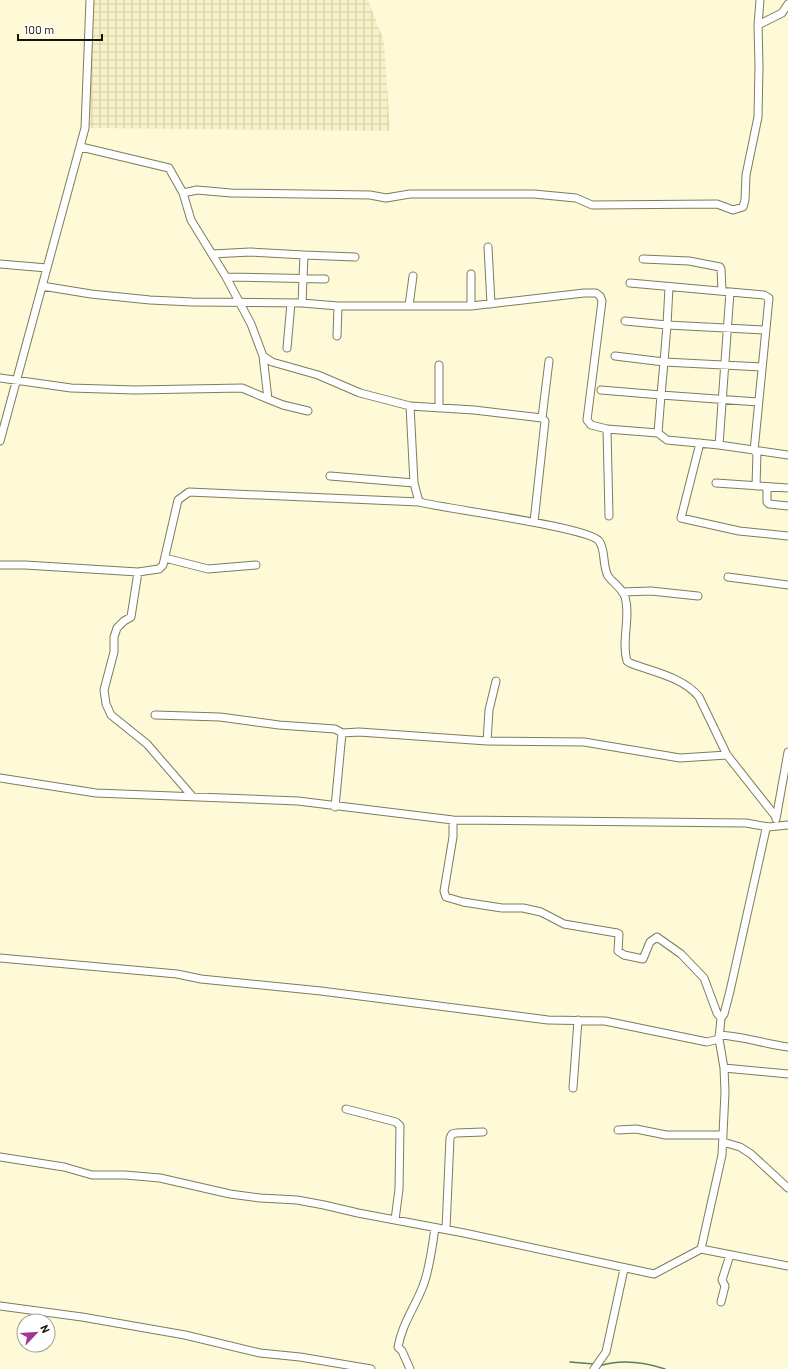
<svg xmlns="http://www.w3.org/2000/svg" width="788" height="1369" font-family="Barlow,sans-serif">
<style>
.industrial{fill:url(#industrial-grid)}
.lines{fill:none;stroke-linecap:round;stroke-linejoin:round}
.stream{stroke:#568061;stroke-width:1.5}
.street-casing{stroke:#7f7b5c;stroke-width:9}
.street{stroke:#fff;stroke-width:7}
</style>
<defs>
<pattern id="industrial-grid" width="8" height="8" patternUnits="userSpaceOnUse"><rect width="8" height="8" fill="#f6f1c6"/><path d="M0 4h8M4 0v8" fill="none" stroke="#d2cea9"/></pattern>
</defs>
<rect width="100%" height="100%" fill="#fefad7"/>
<path class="industrial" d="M90,0H368L384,41L390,131L85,128Z"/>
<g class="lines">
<path class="stream" d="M570,1362L594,1364
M599,1366C621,1359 644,1362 665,1369"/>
<g class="street-casing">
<path id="street" d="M758,25L760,0
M81,147L169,168L183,193L191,220L226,277L251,324L263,356L272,362L318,375L360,393L410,406L414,483L419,502C446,509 588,527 599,541C606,550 602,565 608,576C613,583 623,589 625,597C631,617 621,641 627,661L630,663C653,672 683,677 699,697L727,755L776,817
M183,193L197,190L231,193L370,195L386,198L410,194H534L576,198L592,205L717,204L733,210L743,207L745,200L746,175L758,117L759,66L758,25L782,13L788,4
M488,247L491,304
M212,254L250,252L304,255L302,303
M304,255L355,257
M643,259L689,261L720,267L721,269L722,291
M0,264L47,268
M471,274V306
M226,277L325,279
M630,283L764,295L769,298L754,451
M42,286L91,294L150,300L192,302L302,303L338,306H471L584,293H596L600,296L602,301L587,420L591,425L607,429L658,433
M669,287L667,325L765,330
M409,306L413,276
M625,321L667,325L664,362L762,367
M337,336L338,306
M287,348L291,303
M615,356L664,362L661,395L758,402
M0,378L71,388L135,390L242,388L268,399L263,356
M601,390L661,395L658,433L667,440L719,445L788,455
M268,399L283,405L308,411
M410,406L474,410L542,418
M439,408V365
M607,429L609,516
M0,441L85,128L90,0
M700,443L681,518L739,531L788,536
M719,445L730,292
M330,476L414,483
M716,483L788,488
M756,486L757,452
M767,488V502L769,504L788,506
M534,522L545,421L542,418L549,361
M165,558L208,569L256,565
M0,565H25L138,572L159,569L163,565L178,500L189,492L419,502
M138,572L131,617L124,621L117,628L114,637V652L104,690L106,704L111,715L147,744L192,796
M728,577L788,585
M622,592L651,591L698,596
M155,715L220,717L279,725L335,729L342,733L335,807
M342,733L359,732L487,741L584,742L680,758L727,755
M487,741L489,710L496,681
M0,778L96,793L298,801L453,820L746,823L768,827L788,825
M776,819L788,752
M453,820V837L444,891L446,897L463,902L502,908H523L541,912L564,924L617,933L619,934L618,951L624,955L643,959L650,942L657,937L681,954L704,978L717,1013L721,1018
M0,958L177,974L201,979L321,991L548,1020L605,1021L707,1042L719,1039
M719,1035C742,1036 765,1044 788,1047
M724,1068L788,1074
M573,1088L578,1020
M346,1109L396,1122L400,1126L399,1189L395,1220
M618,1130L636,1129L666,1135H722
M723,1142L740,1147L751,1154L788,1188
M0,1157L64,1167L92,1175H125L160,1178L230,1194L260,1198L297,1200L324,1205L358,1213L464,1233L654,1274L701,1249L788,1266
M446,1229L450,1138L452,1134L456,1133L483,1132
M701,1249L722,1155L725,1092L724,1068L719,1039L721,1018L724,1014L730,991L766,829L768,827
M721,1302L725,1286L722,1280L730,1255
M0,1306L82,1317L185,1335L260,1353L300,1357L371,1369
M410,1369L402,1351L398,1347C402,1324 415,1307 423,1286C430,1268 432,1247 435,1228
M594,1369L606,1352L624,1269"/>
</g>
<use href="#street" class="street"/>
</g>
<g transform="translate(36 1333) rotate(65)"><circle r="19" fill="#ffffff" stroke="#a1a19c"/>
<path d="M0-3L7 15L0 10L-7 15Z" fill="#9f3698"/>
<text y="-6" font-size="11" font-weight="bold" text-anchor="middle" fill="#151407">N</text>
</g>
<path d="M18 34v6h84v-6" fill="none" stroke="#151407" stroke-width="2"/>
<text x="24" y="34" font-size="12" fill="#151407" stroke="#ffffff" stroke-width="3" paint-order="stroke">100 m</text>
</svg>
